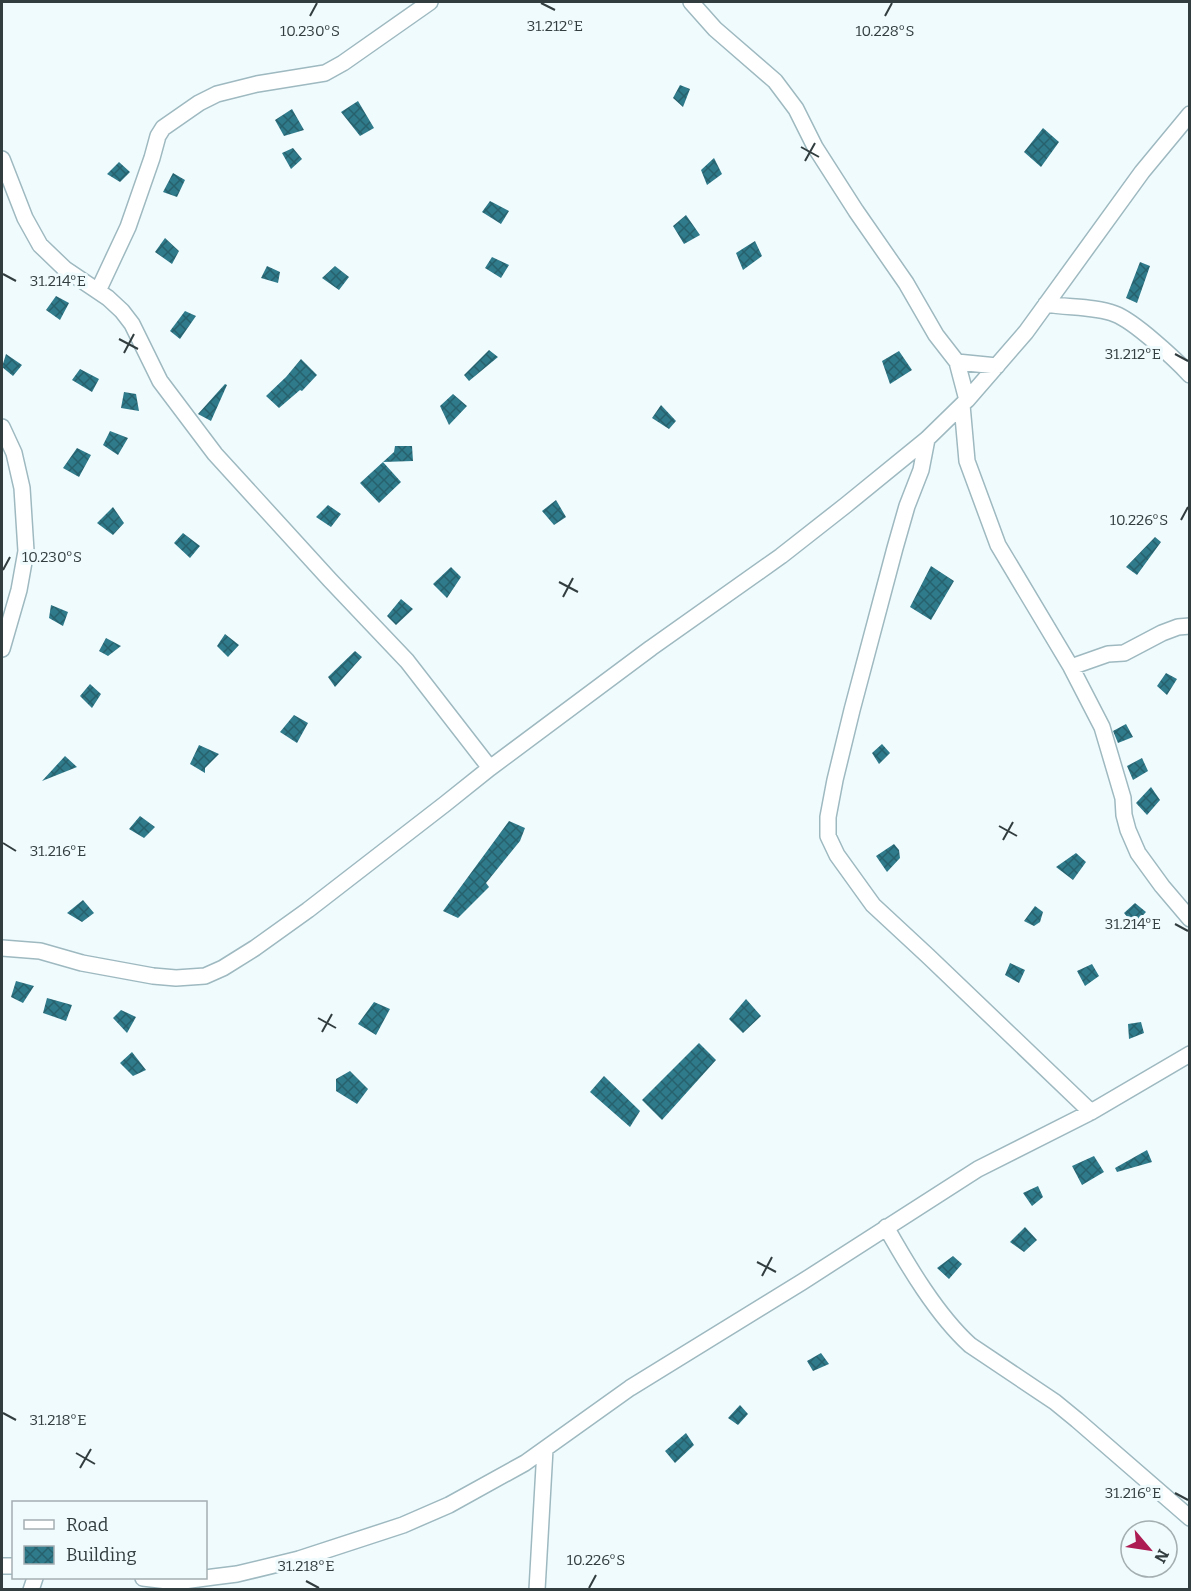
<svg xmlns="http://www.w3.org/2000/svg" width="1191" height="1591" font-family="Bitter,serif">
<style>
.building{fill:url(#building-cross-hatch)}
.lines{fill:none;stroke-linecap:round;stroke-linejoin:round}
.street-casing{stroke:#9eb9c0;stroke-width:18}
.street{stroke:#fff;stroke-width:15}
.ticks{fill:none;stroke:#313d3f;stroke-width:2}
.ticks-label{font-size:15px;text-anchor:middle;fill:#313d3f;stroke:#f0fbfe;stroke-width:6;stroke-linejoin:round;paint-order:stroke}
</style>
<defs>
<pattern id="building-cross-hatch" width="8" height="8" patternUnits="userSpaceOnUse" patternTransform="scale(1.5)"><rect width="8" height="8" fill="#2f7b8b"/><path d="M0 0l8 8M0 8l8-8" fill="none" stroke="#27616d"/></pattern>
</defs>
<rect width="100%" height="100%" fill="#f0fbfe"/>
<path class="building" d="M680,85L690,89L683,107L673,98Z
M358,101L374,128L360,136L341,112Z
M292,109L304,130L284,136L275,120Z
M1043,128L1059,142L1041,167L1024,152Z
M293,148L302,159L291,169L282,153Z
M714,158L722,174L707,185L701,170Z
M119,162L130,172L120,182L107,174Z
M173,173L185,180L177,197L163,192Z
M490,201L509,211L501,224L482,212Z
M686,215L700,235L684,244L673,226Z
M165,238L179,251L172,264L155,252Z
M755,241L762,256L743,270L736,253Z
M492,257L509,265L501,278L485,268Z
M1140,262L1150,266L1137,303L1126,298Z
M267,266L280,272L278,283L261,278Z
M335,266L349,277L339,290L322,278Z
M56,296L69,303L60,320L46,310Z
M185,311L196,316L180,339L170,331Z
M489,350L498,357L469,381L464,375Z
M899,351L912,370L890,384L882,361Z
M6,354L22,365L13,376L2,367Z
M301,359L317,375L302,391L300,390L279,408L266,396L286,377Z
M80,369L99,379L92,392L72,380Z
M225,384L227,385L211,421L198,414Z
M124,392L136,394L139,411L121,408Z
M453,394L467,406L449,425L440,406Z
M661,405L676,421L669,429L652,418Z
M110,431L128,438L118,455L103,445Z
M395,446H412L413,461L383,462L394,452Z
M77,448L91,455L79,477L63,468Z
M383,462L401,482L379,503L360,483Z
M556,500L566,517L554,525L542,511Z
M328,505L341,514L331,527L316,517Z
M113,507L124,523L113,535L97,523Z
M183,533L200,546L190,558L174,543Z
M1155,537L1161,542L1137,575L1126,567Z
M931,566L954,581L931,620L910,607Z
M451,567L461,577L447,598L433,584Z
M401,599L413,609L396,625L387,616Z
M51,605L68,612L63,626L49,618Z
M225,634L239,645L228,657L217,646Z
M106,638L121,646L108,656L99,651Z
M355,651L362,657L335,687L328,677Z
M1166,673L1177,679L1167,695L1157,686Z
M90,684L101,694L92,708L80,696Z
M294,715L308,723L297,743L280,732Z
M1126,724L1133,737L1118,743L1113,731Z
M882,744L890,753L879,764L872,753Z
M199,745L219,754L205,768V773L190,764Z
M65,756L77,767L42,781Z
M1142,758L1148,771L1133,780L1127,766Z
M1151,787L1160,800L1147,815L1136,803Z
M140,816L155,827L144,838L129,829Z
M509,821L525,828L520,841L486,883L489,887L458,918L443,911Z
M894,844L899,850L900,858L887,872L876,856Z
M1076,853L1086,862L1073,880L1056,867Z
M83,900L94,913L82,922L67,913Z
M1135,903L1146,912L1134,925L1124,913Z
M1035,906L1043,912L1040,922L1034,926L1024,921Z
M1010,963L1025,970L1019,983L1005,975Z
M1092,964L1099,976L1085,986L1077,971Z
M16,981L34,986L23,1003L11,997Z
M47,998L72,1005L66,1021L43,1013Z
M746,999L761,1016L743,1033L729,1019Z
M374,1002L390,1009L376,1035L358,1024Z
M121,1010L136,1017L127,1033L113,1018Z
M1141,1022L1144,1033L1129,1039L1128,1024Z
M699,1043L716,1060L662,1120L642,1100Z
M132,1052L146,1070L133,1076L120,1063Z
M350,1071L368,1089L357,1104L336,1091V1079Z
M604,1076L640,1111L630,1127L590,1092Z
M1147,1150L1152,1162L1117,1172L1115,1168Z
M1094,1156L1104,1172L1082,1185L1072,1166Z
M1038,1186L1043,1197L1032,1206L1023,1193Z
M1025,1227L1037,1240L1024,1252L1010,1242Z
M953,1256L962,1264L949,1279L937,1268Z
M821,1353L829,1364L813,1371L807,1361Z
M740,1405L748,1414L738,1425L728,1418Z
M686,1433L694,1445L675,1463L665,1451Z"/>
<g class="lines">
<g class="street-casing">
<path id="street" d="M691,2L715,29L775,81L796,109L815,147L856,211L906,283L936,335L957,362L967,400
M2,159L25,218L40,245L65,269L108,298L122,311L132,324L160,381L215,454L330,580L407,661L490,768
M98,291L128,227L152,158L158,136L163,128L199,103L217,94L257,84L325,73L343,63L430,2
M1046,304C1068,308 1094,306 1115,314C1134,321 1175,359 1190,375
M957,362L997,366
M962,405L967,461L998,545L1071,667L1102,727L1123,798L1124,815L1128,830L1138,853L1162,886L1190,919
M2,427L14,453L22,488L26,551L19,590L2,649
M927,439L921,470L907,506L895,548L852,710L835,780L828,817V836L837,855L873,905L928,956L1091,1112
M1071,667L1108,654L1124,653L1162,633L1178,627L1190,626
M2,948L40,951L82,963L153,976L176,978L205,976L223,968L255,948L308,910L445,804L490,768L651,648L781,556L846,505L927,439L967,400L1026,332L1142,172L1190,114
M886,1227C908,1266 937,1315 970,1345L1055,1402L1077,1420L1190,1518
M2,1566H14
M143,1578L176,1582L213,1577L237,1574L299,1559L403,1525L449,1505L525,1463L630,1388L802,1282L978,1169L1091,1112L1190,1054
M31,1590L35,1578
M537,1590L545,1449"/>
</g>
<use href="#street" class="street"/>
</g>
<path class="ticks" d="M541,3L555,10M310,16L317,3M885,16L892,3M801,147L819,157M805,161L815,143M3,274L16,281M119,339L138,349M124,353L134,334M1175,354L1188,361M1181,520L1188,507M3,570L10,557M559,582L578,592M563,597L573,578M999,826L1017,836M1003,840L1013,822M3,843L16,851M1175,924L1188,931M318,1018L336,1028M322,1032L332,1014M757,1262L776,1272M762,1276L772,1257M3,1413L16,1420M76,1453L95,1464M80,1468L91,1449M1175,1493L1188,1500M306,1581L319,1588M589,1588L596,1575"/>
<g class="ticks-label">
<text x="555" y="31">31.212°E</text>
<text x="310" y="36">10.230°S</text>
<text x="885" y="36">10.228°S</text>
<text x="58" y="286">31.214°E</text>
<text x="1133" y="359">31.212°E</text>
<text x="1139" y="525">10.226°S</text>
<text x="52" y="562">10.230°S</text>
<text x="58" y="856">31.216°E</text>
<text x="1133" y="929">31.214°E</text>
<text x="58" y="1425">31.218°E</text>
<text x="1133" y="1498">31.216°E</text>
<text x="596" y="1565">10.226°S</text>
<text x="306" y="1571">31.218°E</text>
</g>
<rect width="1191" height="1591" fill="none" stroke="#313d3f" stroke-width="6"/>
<rect x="12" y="1501" width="195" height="78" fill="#f0fbfe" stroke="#a4afb2" stroke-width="1.5"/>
<rect x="24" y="1520" width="30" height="9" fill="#ffffff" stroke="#a4afb2" stroke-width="1.5"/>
<text x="66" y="1531" font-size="18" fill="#313d3f">Road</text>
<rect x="24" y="1546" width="30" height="18" fill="url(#building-cross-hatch)" stroke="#a4afb2" stroke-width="1.5"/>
<text x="66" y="1561" font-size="18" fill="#313d3f">Building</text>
<g transform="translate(1149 1549) rotate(119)"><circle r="28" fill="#f0fbfe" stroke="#a4afb2" stroke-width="1.5"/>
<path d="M0-4.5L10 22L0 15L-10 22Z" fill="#ad1c52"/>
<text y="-9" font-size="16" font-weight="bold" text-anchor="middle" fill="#313d3f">N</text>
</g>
</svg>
